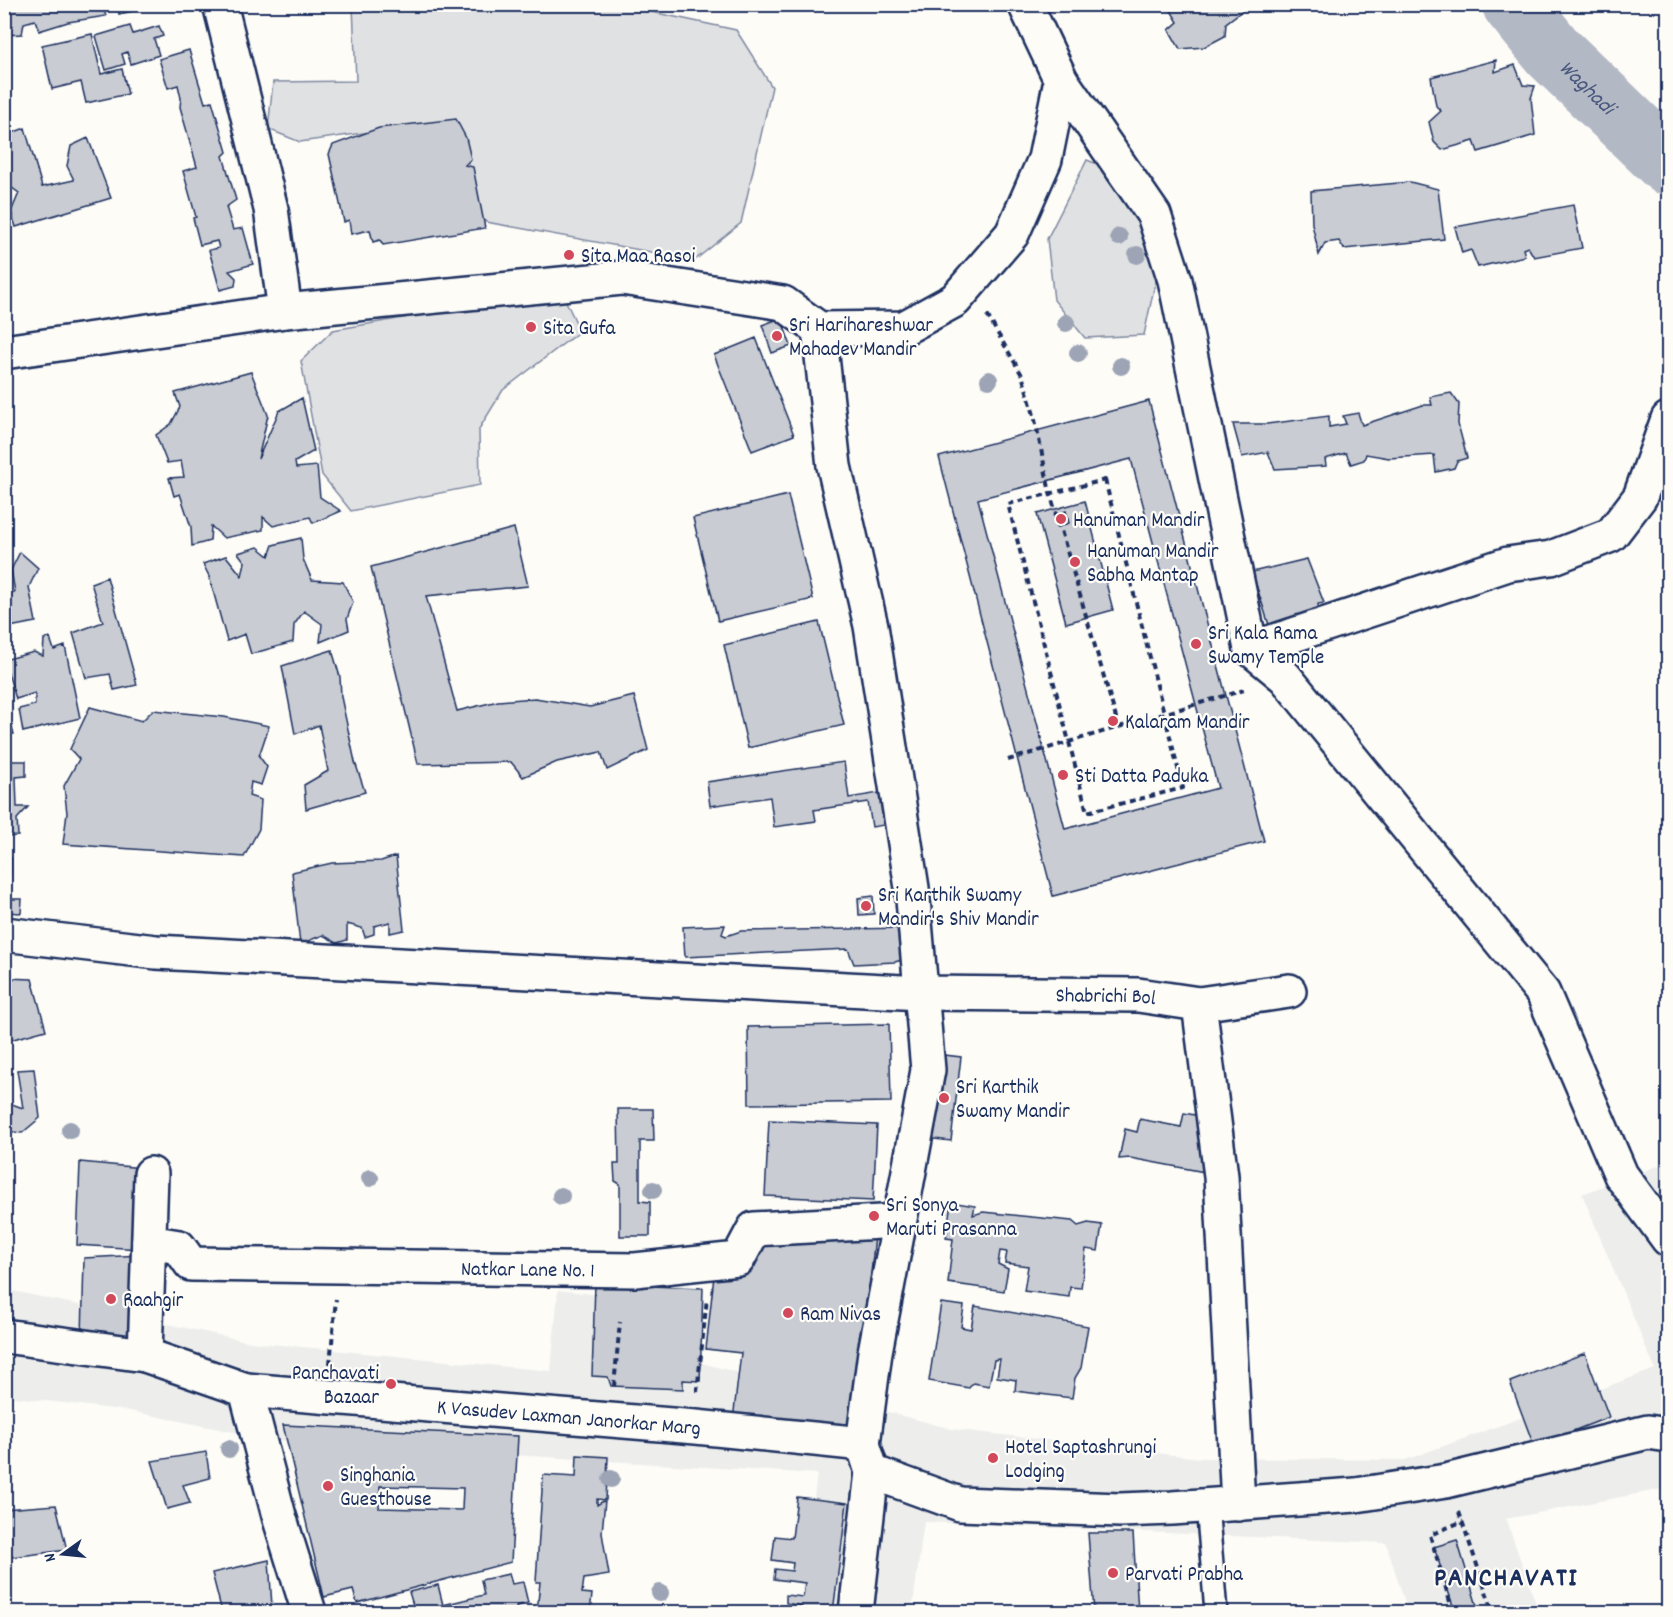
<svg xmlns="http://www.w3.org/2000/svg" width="1673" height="1617" font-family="Dekko,sans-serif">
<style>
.built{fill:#edeeec}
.green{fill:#e0e1e3;stroke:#7e88a0;stroke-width:1.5}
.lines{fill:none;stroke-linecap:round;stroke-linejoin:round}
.river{stroke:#b3b8c5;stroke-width:64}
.building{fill:#c9ccd3;stroke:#1b2f5e;stroke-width:1.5;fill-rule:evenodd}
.service-casing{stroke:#1b2f5e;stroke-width:26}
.minor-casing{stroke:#1b2f5e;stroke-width:38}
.tertiary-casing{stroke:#1b2f5e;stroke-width:38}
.path{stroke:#1b2f5e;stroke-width:4;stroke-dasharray:6 4.5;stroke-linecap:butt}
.service{stroke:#fdfcf7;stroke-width:21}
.minor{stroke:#fdfcf7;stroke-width:33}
.tertiary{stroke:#fdfcf7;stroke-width:33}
.tree{fill:#9ca4b5}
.poi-dot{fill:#d1495b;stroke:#fdfcf7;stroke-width:2}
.labels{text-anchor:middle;stroke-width:4.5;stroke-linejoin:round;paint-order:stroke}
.poi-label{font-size:21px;fill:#1b2f5e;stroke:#fdfcf7;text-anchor:start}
.street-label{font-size:21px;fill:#1b2f5e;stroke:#fdfcf7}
.water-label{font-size:22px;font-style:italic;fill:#49587d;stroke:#fdfcf7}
.district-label{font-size:27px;font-weight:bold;letter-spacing:1.5px;fill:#1b2f5e;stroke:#fdfcf7}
</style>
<rect width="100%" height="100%" fill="#fdfcf7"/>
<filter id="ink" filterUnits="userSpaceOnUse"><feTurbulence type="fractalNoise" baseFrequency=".0167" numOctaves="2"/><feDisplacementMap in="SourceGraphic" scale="12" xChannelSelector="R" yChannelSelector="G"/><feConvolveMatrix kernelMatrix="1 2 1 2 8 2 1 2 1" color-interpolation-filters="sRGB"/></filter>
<g filter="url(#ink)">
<path class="built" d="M1668,1162V1488L1506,1519L1539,1612H1408L1386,1543L924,1522L912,1612H799L817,1474L273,1440L130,1411L5,1396L4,1289L251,1342L551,1371L558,1290L683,1305L679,1357L952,1429L1200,1458L1405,1460L1655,1369L1582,1194Z"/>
<path class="green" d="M353,5H619L736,30L772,87L741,223L695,260L486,222L461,194L454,120L300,142L268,129L273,82L356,81Z
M1087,160L1118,172L1150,246L1156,279L1144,335L1085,338L1054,300L1047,239Z
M561,291L580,331L503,390L479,429L480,485L351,511L322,475L301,361L333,330Z"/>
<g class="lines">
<path class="river" id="s1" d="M1514,4L1553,52L1668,163"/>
</g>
<path class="building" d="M111,4L103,8L106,16L68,22L39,31L35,20L24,23L22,34L5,35L4,7L11,4Z
M118,4H146L147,8L119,14Z
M1167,4H1251L1226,23L1225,36L1204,47L1180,49L1169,30L1178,22Z
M130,26L133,34L159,26L163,36L154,39L159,55L131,64L127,52L122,54L125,64L106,70L96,36Z
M92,34L101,74L122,69L128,94L86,103L81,82L52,89L42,45Z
M189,50L205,103L212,101L227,152L223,156L236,200L226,207L233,230L243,228L253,264L229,271L236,278L235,286L220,290L209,250L219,248L217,241L200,245L193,218L196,217L183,171L197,167L180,107L181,98L178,85L168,88L159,59Z
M1496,60L1495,72L1515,65L1523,85L1535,86L1531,98L1535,135L1478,152L1474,141L1442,150L1434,142L1429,122L1441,111L1436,106L1431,77Z
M456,119L466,138L471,159L465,165L473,167L485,228L383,245L380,240L373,242L370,230L351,234L349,220L344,222L329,154L333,145L379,128Z
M25,128L42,187L74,180L67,166L71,146L88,138L111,198L16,227L11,212L19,193L4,182V136Z
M1410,182L1438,189L1444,239L1344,249L1339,241L1325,243L1319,255L1312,224L1311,191Z
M1573,205L1582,248L1534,257L1528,247L1523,249L1525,256L1478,267L1471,250L1462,253L1455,227Z
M781,318L791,346L772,353L762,325Z
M756,338L794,435L752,451L714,355Z
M251,372L268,415L258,459L279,411L302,398L314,451L295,462L296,468L317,466L320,497L341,511L313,523L310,517L273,526L263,517V530L224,538L211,526L210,541L192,546L191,527L180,494L174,496L169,478L184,477L181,461L167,463L156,435L171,424L180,407L175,393Z
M1451,393L1459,404L1458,424L1467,458L1457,461L1454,468L1436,472L1434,455L1389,458L1366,454L1364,460L1351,464L1346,453L1325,459L1326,466L1275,469L1268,452L1242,457L1233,424H1267L1329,416V427L1346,424L1343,416L1358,413L1362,425L1423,405H1432L1430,397Z
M1149,401L1264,841L1053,896L939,457ZM1131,459L1218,788L1065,829L978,499Z
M788,495L813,599L718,621L693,518Z
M1085,501L1113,610L1066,623L1037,514Z
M1066,511L1069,523L1057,527L1054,515Z
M514,528L528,586L426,596L457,711L498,701L535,698L590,707L634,696L648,750L607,770L601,752L557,762L523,777L511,762L418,764L371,567Z
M301,538L303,559L312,580L343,582L353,602L347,619L349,630L320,642L322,624L304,611L294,625L293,642L251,654L245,634L227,641L209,576L203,564L226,556L242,576L245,562L238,553L258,547L269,556L273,545Z
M20,552L38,568L29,587L36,622L4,628V594L15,592L11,570Z
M1307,559L1324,603L1318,604L1319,611L1269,625L1252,572Z
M107,577L137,685L114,690L110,674L86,678L73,633L103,622L91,583Z
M819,622L844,725L748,748L724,645Z
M50,638L54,650L65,646L80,718L23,732L19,709L35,705V693L16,699L4,660L34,652L43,656L44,639Z
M332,650L340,677L341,697L355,762L365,792L306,809L304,785L328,771L319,725L295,734L282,666Z
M4,701L14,734L4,736Z
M90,707L142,721L153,710L224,717L269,726L259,756L267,767L261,785L251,782L249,796L261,800L259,829L244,857L63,844L67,813L64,786L79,759L70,749Z
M4,761H26V776L16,777L17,807H28L17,819L18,836L4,837Z
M844,762L849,798L885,792L890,824L872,827L868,802L814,810L816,821L774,827L770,797L710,806L707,782Z
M396,856L404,930L390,933V922L374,926V934L365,937L362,928L347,924V940L337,943L323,935L300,944L292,872L332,863L381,861Z
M4,858H11L10,899H22L21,913L5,912Z
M873,896L874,914L859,915L858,898Z
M725,925L722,934L726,936L741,931L907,928L908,958L895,962L854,964L848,949L685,957L683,927Z
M4,978L32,979L46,1030L10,1040V1012L4,1013Z
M889,1024L891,1102L749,1104L748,1027Z
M936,1054L961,1057L951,1141L926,1138Z
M34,1069L40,1118L22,1133L4,1131V1082L9,1103L23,1108L17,1070Z
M618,1109H653L654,1141H640V1201L650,1202V1236H620V1184L615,1181L614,1164H619Z
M1184,1113L1205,1117L1210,1173L1130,1158L1119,1159L1125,1129L1137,1132L1140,1119L1181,1127Z
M769,1120L877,1125L873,1201L765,1196Z
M80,1162L142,1168L140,1249L77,1245Z
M951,1202L975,1206L973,1215L983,1212L1072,1221L1078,1226L1088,1223L1102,1225L1098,1251L1086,1249L1081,1288L1070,1287L1069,1297L1024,1291L1028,1266L1005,1263L1007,1252L1000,1251L998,1264L1008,1269L1004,1291L948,1283L953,1239L946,1238Z
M875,1237L853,1434L733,1420L741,1353L706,1349L714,1276L761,1242Z
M141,1255L139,1339L82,1338L84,1258Z
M595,1284L703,1288L700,1381L683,1380V1389L611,1386L608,1377L592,1376Z
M941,1303L964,1306L961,1327L971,1329L975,1306L1088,1326L1081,1368L1075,1378L1072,1398L1015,1391L1016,1380L997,1377L1000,1359L994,1360L989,1386L973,1383L969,1388L929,1381Z
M1585,1353L1609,1417L1534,1446L1510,1382Z
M283,1425L518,1436L511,1562L357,1603L353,1590L324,1597ZM380,1486L463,1488L462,1510L379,1508Z
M206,1452L210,1478L183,1485L190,1503L167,1509L152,1461Z
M577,1455L608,1457L606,1500L597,1499V1505L605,1500L602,1533L609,1575L584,1579L582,1593L592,1594L590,1612H537L540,1582H536L543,1475L576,1477Z
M797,1497L847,1503L833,1612H801L802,1606L786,1603V1595L803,1597L805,1583L774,1579L775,1569L792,1571L793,1563L772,1560L775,1536L792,1538Z
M56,1505L67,1550L4,1558V1509Z
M1088,1533H1133L1138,1612H1094Z
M1457,1540L1477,1606L1455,1612L1434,1547Z
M269,1560L272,1607L222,1612L212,1573Z
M509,1574L512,1584L523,1582L528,1603L516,1606L517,1612H405L403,1606L413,1605L409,1592L438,1585L443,1605L484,1595L481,1580Z"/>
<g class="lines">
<g class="service-casing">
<path id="service" d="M1207,1505L1216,1612"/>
</g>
<g class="minor-casing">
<g id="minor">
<path d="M220,4L271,209L285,311"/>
<path d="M1025,4L1061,80L1154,215L1175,280L1251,649L1285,677L1543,993L1621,1175L1668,1239"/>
<path d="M819,329L834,466L871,626L912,888L928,1070L875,1352L863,1444"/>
<path d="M4,352L285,311L622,278L783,303L819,329L904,328L955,300L1012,234L1045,159L1061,80"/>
<path d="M1251,649L1508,564L1551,558L1611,535L1640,497L1668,419"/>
<path id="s2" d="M4,934L156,952L921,993L1138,995L1199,1004L1289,991"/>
<path d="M1199,1004L1221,1176L1238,1504"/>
<path id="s3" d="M149,1242L179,1247L191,1264L635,1270L738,1259L754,1229L899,1221"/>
<path d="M145,1355L151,1174"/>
<path id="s4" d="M246,1390L696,1427L863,1444L872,1472L856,1612"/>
<path d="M872,1472L960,1504L1120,1510L1172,1508L1356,1495L1446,1481L1648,1432L1668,1435"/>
</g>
</g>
<g class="tertiary-casing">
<path id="tertiary" d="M4,1336L145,1355L246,1390L279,1516L309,1612"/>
</g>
<path class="path" d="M987,315L1022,375L1034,415L1050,493L1119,728
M1105,480L1183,788L1087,812L1008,504Z
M1008,760L1244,690
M330,1364L336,1299
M614,1386L620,1322
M697,1392L707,1298
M1459,1512L1493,1612
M1453,1612L1430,1535L1463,1521"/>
<use href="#service" class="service"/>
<use href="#minor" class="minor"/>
<use href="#tertiary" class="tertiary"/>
</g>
<g class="tree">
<circle cx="1119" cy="237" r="9"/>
<circle cx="1137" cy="255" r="9"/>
<circle cx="1066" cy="323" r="9"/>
<circle cx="1078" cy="353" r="9"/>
<circle cx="1121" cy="366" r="9"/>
<circle cx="989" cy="380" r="9"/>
<circle cx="70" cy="1130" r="9"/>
<circle cx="370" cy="1178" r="9"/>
<circle cx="653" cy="1190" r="9"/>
<circle cx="561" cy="1196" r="9"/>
<circle cx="229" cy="1449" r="9"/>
<circle cx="611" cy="1479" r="9"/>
<circle cx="660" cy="1593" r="9"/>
</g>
</g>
<g class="poi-dot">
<circle cx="569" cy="255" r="6"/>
<circle cx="531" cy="327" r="6"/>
<circle cx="777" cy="336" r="6"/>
<circle cx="1061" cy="519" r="6"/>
<circle cx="1075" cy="562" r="6"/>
<circle cx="1196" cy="644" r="6"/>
<circle cx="1113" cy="721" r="6"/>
<circle cx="1063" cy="775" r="6"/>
<circle cx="866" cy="906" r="6"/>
<circle cx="944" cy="1098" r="6"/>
<circle cx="874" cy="1216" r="6"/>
<circle cx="111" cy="1299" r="6"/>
<circle cx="788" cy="1313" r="6"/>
<circle cx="391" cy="1384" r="6"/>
<circle cx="993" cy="1458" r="6"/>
<circle cx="328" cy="1486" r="6"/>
<circle cx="1113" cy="1573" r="6"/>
</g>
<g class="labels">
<g class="poi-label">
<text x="581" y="262">Sita Maa Rasoi</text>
<text x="789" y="331">Sri Harihareshwar<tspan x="789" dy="24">Mahadev Mandir</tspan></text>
<text x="543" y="334">Sita Gufa</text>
<text x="1073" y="526">Hanuman Mandir</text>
<text x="1087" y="557">Hanuman Mandir<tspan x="1087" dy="24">Sabha Mantap</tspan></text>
<text x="1208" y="639">Sri Kala Rama<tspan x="1208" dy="24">Swamy Temple</tspan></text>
<text x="1125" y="728">Kalaram Mandir</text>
<text x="1075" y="782">Sti Datta Paduka</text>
<text x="878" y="901">Sri Karthik Swamy<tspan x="878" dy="24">Mandir's Shiv Mandir</tspan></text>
<text x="956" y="1093">Sri Karthik<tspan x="956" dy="24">Swamy Mandir</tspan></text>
<text x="886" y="1211">Sri Sonya<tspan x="886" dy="24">Maruti Prasanna</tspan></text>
<text x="123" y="1306">Raahgir</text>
<text x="800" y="1320">Ram Nivas</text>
<text x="379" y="1379" text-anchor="end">Panchavati<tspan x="379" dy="24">Bazaar</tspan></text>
<text x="1005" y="1453">Hotel Saptashrungi<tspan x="1005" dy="24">Lodging</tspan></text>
<text x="340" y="1481">Singhania<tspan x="340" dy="24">Guesthouse</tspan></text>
<text x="1125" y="1580">Parvati Prabha</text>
</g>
<g class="street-label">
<text dy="7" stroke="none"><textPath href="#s2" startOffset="1104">Shabrichi Bol</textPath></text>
<text dy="7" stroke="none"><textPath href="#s3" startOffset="388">Natkar Lane No. 1</textPath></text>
<text dy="7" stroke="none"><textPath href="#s4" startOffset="324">K Vasudev Laxman Janorkar Marg</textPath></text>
</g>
<g class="water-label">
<text dy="8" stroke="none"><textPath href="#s1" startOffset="111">Waghadi</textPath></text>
</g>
<g class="district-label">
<text x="1506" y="1585">PANCHAVATI</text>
</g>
</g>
<rect width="1673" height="1617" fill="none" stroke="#fdfcf7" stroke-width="24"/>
<rect x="12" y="12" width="1649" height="1593" fill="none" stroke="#1b2f5e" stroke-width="2" filter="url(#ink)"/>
<g transform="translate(63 1554) rotate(255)" stroke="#fdfcf7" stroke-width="4.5" paint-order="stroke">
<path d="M0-4.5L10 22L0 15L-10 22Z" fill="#1b2f5e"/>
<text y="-9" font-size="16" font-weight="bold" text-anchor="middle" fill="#1b2f5e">N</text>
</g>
</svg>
